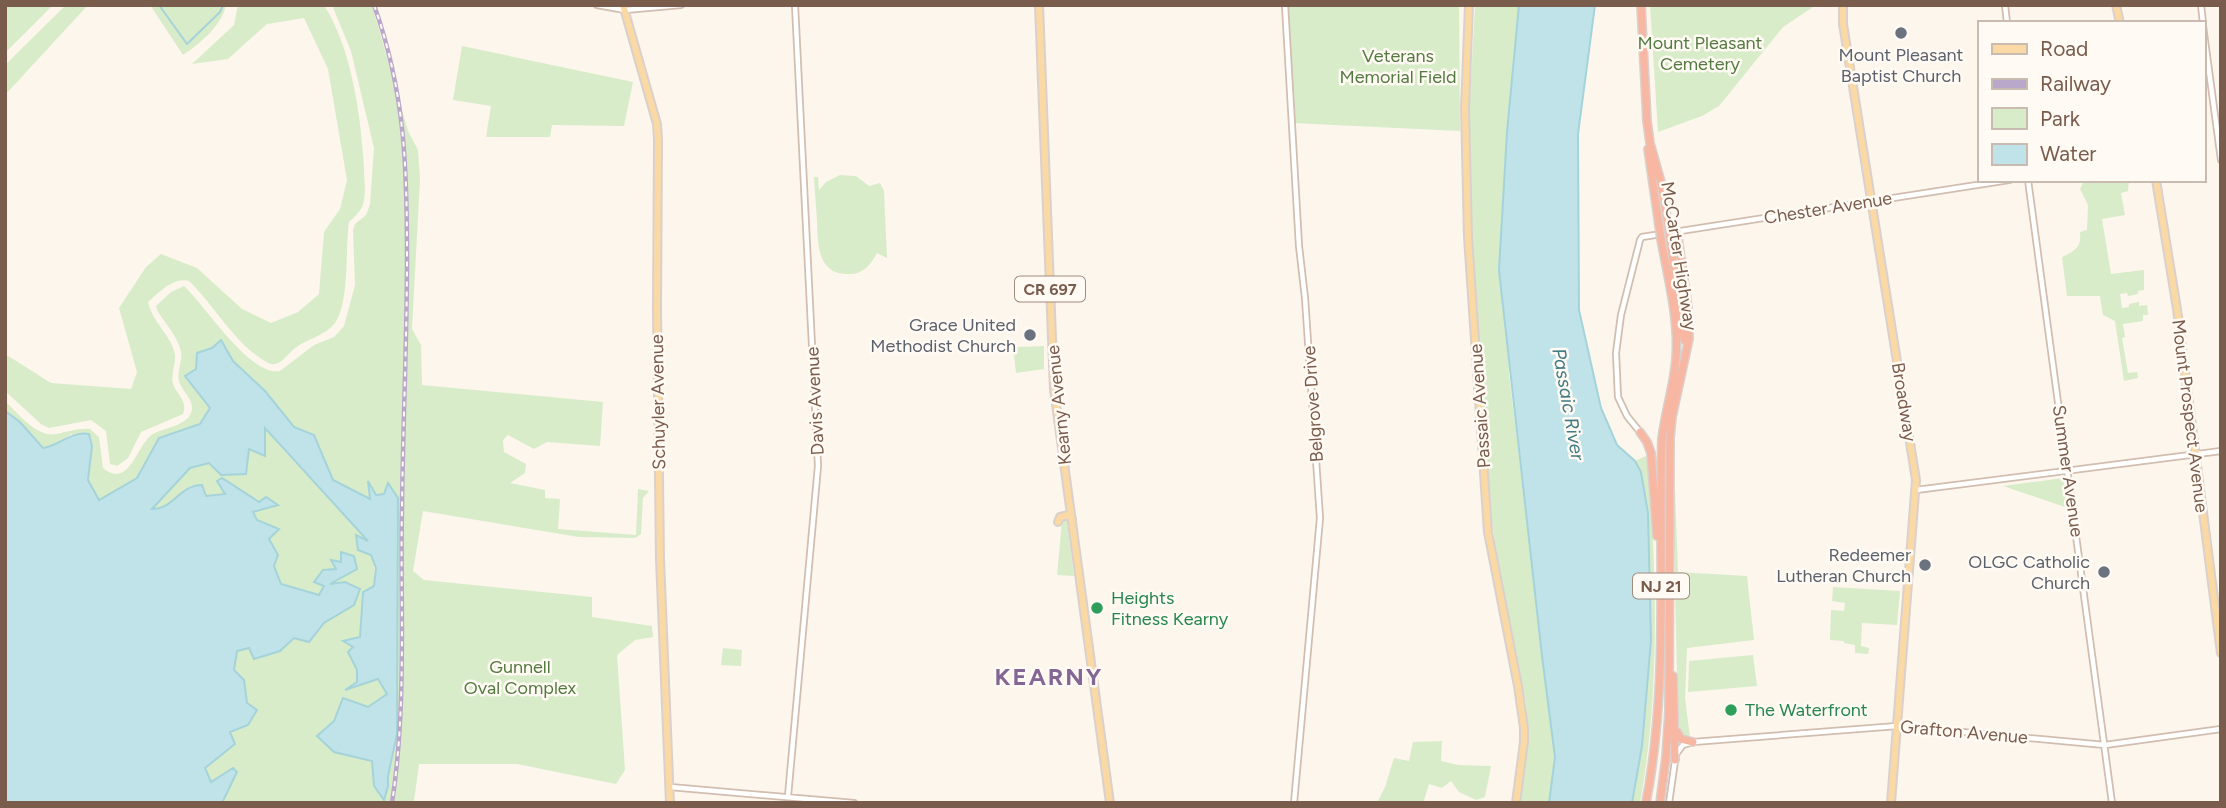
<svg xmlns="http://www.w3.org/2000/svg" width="2226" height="808" font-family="Figtree,sans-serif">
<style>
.green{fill:#d8ecc9}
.water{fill:#bfe3e8;stroke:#a5d3da;stroke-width:2}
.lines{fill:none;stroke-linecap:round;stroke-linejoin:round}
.stream{stroke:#a5d3da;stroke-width:2}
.minor-casing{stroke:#d1beb0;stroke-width:8}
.major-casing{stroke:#dad1cd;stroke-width:10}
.highway-casing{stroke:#dad1cd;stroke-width:10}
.minor{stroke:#fff;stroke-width:4.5}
.major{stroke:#fbd9a5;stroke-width:6}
.highway{stroke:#f7b7a3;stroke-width:7}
.rail-casing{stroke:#b9a8c9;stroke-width:4.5}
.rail{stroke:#fffaf3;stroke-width:2;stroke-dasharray:5;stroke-linecap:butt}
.highway-bridge-casing{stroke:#dad1cd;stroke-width:10;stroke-linecap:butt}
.highway-bridge{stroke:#f7b7a3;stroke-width:7}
.worship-dot{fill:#6b7280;stroke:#fffaf3;stroke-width:2.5}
.leisure-dot{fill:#2e9e5b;stroke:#fffaf3;stroke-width:2.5}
.labels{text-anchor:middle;stroke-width:5;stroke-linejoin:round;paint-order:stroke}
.shield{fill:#fffaf3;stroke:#a28b7f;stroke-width:2}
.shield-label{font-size:16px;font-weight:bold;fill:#7a5c4d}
.park-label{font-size:18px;fill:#537a41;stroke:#fffaf3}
.worship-label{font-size:18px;fill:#5b616d;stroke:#fffaf3;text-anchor:end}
.street-label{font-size:18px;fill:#7a5c4d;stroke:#fffaf3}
.leisure-label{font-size:18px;fill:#27864d;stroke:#fffaf3;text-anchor:start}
.water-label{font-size:19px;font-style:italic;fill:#437c86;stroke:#fffaf3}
.district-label{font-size:24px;font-weight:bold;letter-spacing:2px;fill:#846695;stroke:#fffaf3}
</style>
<rect width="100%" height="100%" fill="#fdf6ec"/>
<path class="green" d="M5,5H53L5,53Z
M66,5H88L5,95V65Z
M150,5H226C222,25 200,44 183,55Z
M238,5H324C352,49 361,117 364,168C364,178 366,190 364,200C363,210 355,216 349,222C345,249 350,301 335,323C325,336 306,339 294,349C286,356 279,368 268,363C234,344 216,307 189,281C173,277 160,292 148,302C153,323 169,333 174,351C178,360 170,373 173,384C177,395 188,401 183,414L141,432L128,458L117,466L110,464L106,431L91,420L49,428L41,424L5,391V354L51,383L131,389L137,372L119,308L146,267L161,254L197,268L242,309L271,323L298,312L319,294L324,232L340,209L347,180L328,69L304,18L267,24L228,59L192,64L234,25Z
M332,5H372L408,131L418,150L420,179L412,329L421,345L422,385L603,402L600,446L547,442L534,449L508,435L503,440L504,452L526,464L525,473L510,483L545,490V498L560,499L558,529L636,535L638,489L649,491L643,498L641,534L635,538L579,537L423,511L413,571L424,580L592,597V617L652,626L653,637L635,640L617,655L625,770L616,784L517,764H419L414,801L435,803H222L237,772L232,768L211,783L205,768L235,744L230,732L248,725L244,680L234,670L237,651L249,648L254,659L280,651L294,638L309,642L324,623L354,605L359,589L328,585L357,568L354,556L341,562L332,560L336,569L315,582L324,586L319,596L280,584L274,566L278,555L253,511L277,504L259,502L222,478L226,494L205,497L192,485L162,508L151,509L190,468L249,449L265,456V427L279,445L360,532L370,543L357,535C372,556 377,560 374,586L363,592L360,637L344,642L354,647L348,652L357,670V682L348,688L378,679L387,694L368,707L343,698L334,721V752L372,761L374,786H388L389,484L384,494L375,495L370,484V499L333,480L314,435L294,427L265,391L233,361L222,345L197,354L210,408L200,424L159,438L137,479L99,500L88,480L89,471L72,434L50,447L43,448L20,422L5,411V401C18,413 37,438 56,434C68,432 77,428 90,429L99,437L103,468C130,490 137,443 153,434C165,427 191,426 192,408C192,398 184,393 180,384C175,373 183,363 181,352C179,338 164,322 157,310L156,306L171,292L184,286C205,305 250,377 280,371L314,345L334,337L344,326L355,285L353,230L355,224L366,215L370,205L374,148L351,51Z
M1284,5H1459L1460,131L1292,123Z
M1475,5H1519L1507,132L1509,374L1555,757L1549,803H1519L1527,742L1526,704L1516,653L1509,629L1489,504L1470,210L1468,135Z
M1650,5H1816L1783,27L1719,106L1702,116L1658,132Z
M462,46L633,82L624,126L552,125L550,137H486L491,106L453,100Z
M840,175L856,176L869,186L880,183L884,191L887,258L877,253C871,265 862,275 848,274C817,274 818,244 817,221C816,207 815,192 814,177H818L819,190L826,182Z
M2084,180H2129L2128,191L2121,193L2125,215L2102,219L2111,274L2144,270V290L2138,291V294L2128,296L2127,293L2120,294L2122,308L2129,307V304L2139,302V306L2147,305L2148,315H2143V321L2123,324L2125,337L2122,338L2128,373L2137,372L2138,378L2124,381L2115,321L2103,315L2100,296H2067L2062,257C2075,251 2082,247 2080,232L2087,230L2088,205L2080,189Z
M1044,346V369L1016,373L1013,347Z
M1648,455C1656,571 1661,688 1640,803H1632L1642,746L1651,640L1648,513L1641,472L1635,461Z
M2063,478L2067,505L2065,507L2003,486Z
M1675,489L1678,572L1747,576L1754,640L1687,648L1685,698L1690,737H1684L1678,724L1673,490Z
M1062,521H1067L1074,576L1057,575Z
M1833,587L1900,591L1897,625L1862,623L1861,646L1869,648L1868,654L1855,653V645L1844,643V641L1830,640L1831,610L1844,611L1845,603L1832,601Z
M723,648L742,650L741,666L721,665Z
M1753,655L1757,686L1688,692L1689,661Z
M1442,741L1441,761L1458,765L1491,766L1485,797L1476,800L1459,792L1451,781L1442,788L1429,784L1424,800L1426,803H1377L1385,787L1394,758L1409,761L1413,742Z"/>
<path class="water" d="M1519,5H1595L1578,134L1579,310L1601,408L1617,445L1635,461L1641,472L1648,513L1651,640L1642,746L1632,803H1549L1555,757L1542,656L1499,270L1507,132Z
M221,340L233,361L265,391L294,427L314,435L333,480L370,499L368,481L376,495L384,494L388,483L398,498L397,734L388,776V786L384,800L374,786L372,761L334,752L317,736L334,721L343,698L368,707L387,694L378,679L345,690L357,682V670L348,652L353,647L343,641L360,637L363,592L374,586L376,568L371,555L358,550L356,535L368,541L265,428V456L249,449L246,474L221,475L209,463L190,468L152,509C174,509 179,485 202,485L206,496L225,494L217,481L222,478L259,502L266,497L278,505L253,512L257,520L279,529L269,539L278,555L274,566L281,584L319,595L324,586L314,582L323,570L336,569L331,560L341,562V552L354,556L357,569L330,584L345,582L360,589L354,605L324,623L309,642L294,638L280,651L254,659L249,648L237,651L234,670L244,680L247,703L257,710L248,725L230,732L235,744L205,768L211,782L233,768L237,772L222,803H5V411L20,422L43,448C60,445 71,431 89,434L92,446L88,480L99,500L137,478L159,438L200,424L210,408L185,376L196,369L197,353L212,348Z"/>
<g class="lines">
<path class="stream" d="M159,5L187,44L220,12L223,5"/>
<g class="minor-casing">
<path id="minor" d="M597,5L625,10L681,5
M1285,5L1299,246L1305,298L1320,518L1294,803
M2005,5L2007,23
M2201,5L2203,23
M2203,26L2221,160
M2028,180L2112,803
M1640,432L1627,416L1618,397L1616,353L1621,315L1640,240L1642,237L2009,180
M1916,490L2221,451
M670,787L854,803
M788,796L818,466L795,5
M1669,803L1676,754L1683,745L1693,742L1897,726L2105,745L2221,729"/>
</g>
<g class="major-casing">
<path id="major" d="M623,5L657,124L658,140L657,310L660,559L670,803
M1039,5L1054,389L1110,803
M1469,5L1465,108L1468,237L1488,532L1518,686L1524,728V742L1516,803
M1843,5V24L1916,480L1891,803
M2116,5L2120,23
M2156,180L2177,309L2221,653
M1058,522L1060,517L1069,515L1072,519"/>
</g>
<g class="highway-casing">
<path id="highway" d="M1641,5L1647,121L1650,143L1661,182L1668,224
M1648,149L1659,225
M1670,238L1684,340
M1640,432L1647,442L1651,453L1657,536
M1673,676L1675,760
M1677,732L1681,739L1693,742
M1646,803C1669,683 1658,561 1662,439C1665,412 1674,386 1676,358C1679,319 1668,278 1661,239
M1660,803L1666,757L1669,711L1670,438L1672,417L1689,339L1688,308L1677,231"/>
</g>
<use href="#minor" class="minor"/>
<use href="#major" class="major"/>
<use href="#highway" class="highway"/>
<g class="rail-casing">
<path id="rail" d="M374,5C405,92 407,166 407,256C407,340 403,423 402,506C400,605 407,705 392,803"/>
</g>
<use href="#rail" class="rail"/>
<g class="highway-bridge-casing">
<path id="highway-bridge" d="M1668,224L1670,238
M1659,225L1661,239"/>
</g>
<use href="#highway-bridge" class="highway-bridge"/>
</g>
<g class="worship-dot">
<circle cx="1901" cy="33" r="7"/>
<circle cx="1030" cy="335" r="7"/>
<circle cx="1925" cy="565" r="7"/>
<circle cx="2104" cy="572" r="7"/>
</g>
<g class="leisure-dot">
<circle cx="1097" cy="608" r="7"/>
<circle cx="1731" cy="710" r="7"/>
</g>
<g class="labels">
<g class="shield">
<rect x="1015" y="276.5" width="70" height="25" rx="5"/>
<rect x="1633" y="573.5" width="56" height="25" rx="5"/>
</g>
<g class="shield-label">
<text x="1050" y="295">CR 697</text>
<text x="1661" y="592">NJ 21</text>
</g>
<g class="park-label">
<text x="1700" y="49">Mount Pleasant<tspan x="1700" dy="21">Cemetery</tspan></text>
<text x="1398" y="62">Veterans<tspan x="1398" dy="21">Memorial Field</tspan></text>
<text x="520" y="673">Gunnell<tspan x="520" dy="21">Oval Complex</tspan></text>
</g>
<g class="worship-label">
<text x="1901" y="61" text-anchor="middle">Mount Pleasant<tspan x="1901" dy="21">Baptist Church</tspan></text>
<text x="1016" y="331">Grace United<tspan x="1016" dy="21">Methodist Church</tspan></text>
<text x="1911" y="561">Redeemer<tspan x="1911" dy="21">Lutheran Church</tspan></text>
<text x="2090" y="568">OLGC Catholic<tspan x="2090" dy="21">Church</tspan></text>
</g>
<g class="street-label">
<text transform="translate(1828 208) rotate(-9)" y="6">Chester Avenue</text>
<text transform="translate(1679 256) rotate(81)" y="6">McCarter Highway</text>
<text transform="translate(815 401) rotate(-93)" y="6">Davis Avenue</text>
<text transform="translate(658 402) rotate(-91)" y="6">Schuyler Avenue</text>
<text transform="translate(1904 402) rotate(81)" y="6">Broadway</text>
<text transform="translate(1313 404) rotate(-94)" y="6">Belgrove Drive</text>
<text transform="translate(1059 405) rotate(-96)" y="6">Kearny Avenue</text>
<text transform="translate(1480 406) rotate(-94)" y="6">Passaic Avenue</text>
<text transform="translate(2190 416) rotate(83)" y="6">Mount Prospect Avenue</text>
<text transform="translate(2068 471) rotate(82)" y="6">Summer Avenue</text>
<text transform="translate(1964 732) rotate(5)" y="6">Grafton Avenue</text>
</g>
<g class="leisure-label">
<text x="1111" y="604">Heights<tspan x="1111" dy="21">Fitness Kearny</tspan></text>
<text x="1745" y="716">The Waterfront</text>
</g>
<g class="water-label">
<text transform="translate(1569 404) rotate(80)" y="7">Passaic River</text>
</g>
<g class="district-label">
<text x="1049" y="685">KEARNY</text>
</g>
</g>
<rect width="2226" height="808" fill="none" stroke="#7a5c4d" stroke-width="14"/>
<rect x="1978" y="21" width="228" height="161" fill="#fffaf3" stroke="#cabbb1" stroke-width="2"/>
<rect x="1992" y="44" width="35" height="10" fill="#fbd9a5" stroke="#cabbb1" stroke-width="2"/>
<text x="2040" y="56" font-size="21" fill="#7a5c4d">Road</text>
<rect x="1992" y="79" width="35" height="10" fill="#b9a8c9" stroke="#cabbb1" stroke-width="2"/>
<text x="2040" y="91" font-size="21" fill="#7a5c4d">Railway</text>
<rect x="1992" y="108" width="35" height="21" fill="#d8ecc9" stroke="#cabbb1" stroke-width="2"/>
<text x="2040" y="126" font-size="21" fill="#7a5c4d">Park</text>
<rect x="1992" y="144" width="35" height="21" fill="#bfe3e8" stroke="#cabbb1" stroke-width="2"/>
<text x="2040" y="161" font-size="21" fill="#7a5c4d">Water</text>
</svg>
